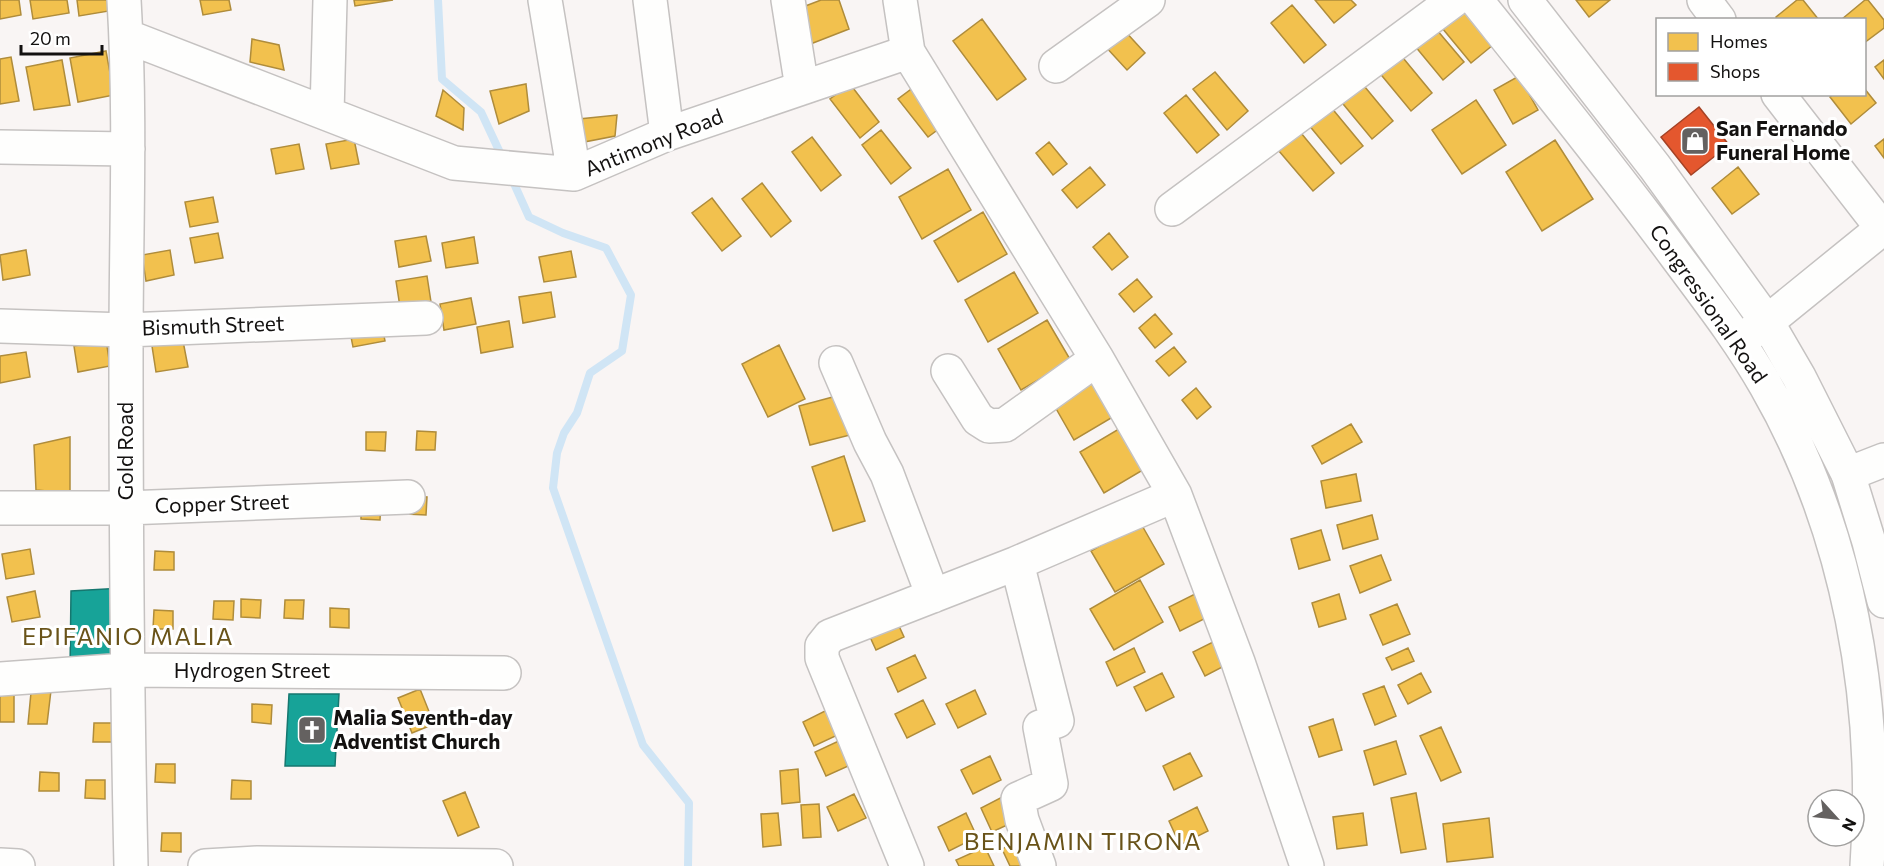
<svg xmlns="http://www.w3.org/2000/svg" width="1884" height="866" font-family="Commissioner,sans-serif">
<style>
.homes{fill:#f2c14e;stroke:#af8c3b;stroke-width:1.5}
.shops{fill:#e4572e;stroke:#a54225;stroke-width:1.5}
.public{fill:#17a398;stroke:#16776f;stroke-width:1.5}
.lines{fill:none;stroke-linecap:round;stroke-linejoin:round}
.stream{stroke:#d0e5f5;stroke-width:8}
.minor-casing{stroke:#c5c2c1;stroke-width:36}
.major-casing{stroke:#c5c2c1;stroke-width:36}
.minor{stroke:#fefefd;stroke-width:33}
.major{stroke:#fefefd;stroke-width:33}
.labels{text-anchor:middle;stroke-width:6;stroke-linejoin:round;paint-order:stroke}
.poi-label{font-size:21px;font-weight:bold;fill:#131110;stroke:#fff;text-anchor:start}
.street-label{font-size:21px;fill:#131110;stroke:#fff}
.quarter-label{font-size:24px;letter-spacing:1.5px;fill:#695319;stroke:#fff}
</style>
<rect width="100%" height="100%" fill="#f9f5f4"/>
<path class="homes" d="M0,0H19L21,15L0,19Z
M30,0H67L69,13L33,19Z
M77,0H114L115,10L79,16Z
M200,0H229L231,10L203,15Z
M354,0H393L355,6Z
M821,0H839L849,29L808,45L795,10Z
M1315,0H1351L1356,5L1334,23Z
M1576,0H1610L1589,17Z
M1797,0H1803L1819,20H1777L1776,17Z
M1865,0H1868L1884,20V28L1864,43V20L1842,19Z
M1292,5L1326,45L1304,63L1271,23Z
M1460,5L1493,45L1471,63L1438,23Z
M982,19L1026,79L997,100L953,41Z
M1431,23L1464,62L1443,80L1410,40Z
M1123,29L1145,53L1127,70L1105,46Z
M252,39L279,45L284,70L250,62Z
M106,51L114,95L78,102L70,58Z
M1399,53L1432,93L1411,111L1378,71Z
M11,57L19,101L0,104V59Z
M62,60L70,105L34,110L26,67Z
M1884,60V79L1875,67Z
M1215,72L1248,111L1227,130L1193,89Z
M1519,76L1538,110L1513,124L1494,90Z
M1360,81L1393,121L1372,139L1339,99Z
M526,84L529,111L499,124L490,91Z
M850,84L879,122L860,138L830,99Z
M918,84L948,122L928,137L898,99Z
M1864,88L1876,103L1851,124L1830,97L1833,94H1864Z
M443,90L464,108L463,130L436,116Z
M1186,95L1219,135L1197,153L1164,113Z
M1476,100L1506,145L1462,174L1432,130Z
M1330,106L1363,146L1341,164L1308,124Z
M617,115L615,136L579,143V119Z
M881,130L911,168L891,184L862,145Z
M1301,133L1334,173L1313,191L1279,151Z
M812,137L841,175L821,191L792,152Z
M354,139L359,164L331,169L326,144Z
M1884,139V158L1875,146Z
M1555,140L1593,199L1542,231L1506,172Z
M1049,142L1067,164L1053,175L1036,153Z
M299,144L304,169L276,174L271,149Z
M1090,167L1105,185L1077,208L1062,190Z
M1738,167L1759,194L1732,214L1712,188Z
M948,169L971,210L922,239L899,197Z
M762,183L791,221L771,237L742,199Z
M213,197L218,222L190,227L185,202Z
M712,198L741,236L722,251L692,213Z
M983,212L1007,254L958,282L934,241Z
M218,233L223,258L195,263L190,238Z
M1109,233L1128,257L1112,270L1093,247Z
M426,236L431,261L399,267L395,241Z
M474,237L478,263L446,268L442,243Z
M26,250L30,275L3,280L0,255Z
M170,250L174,275L146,281L142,255Z
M571,251L576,277L544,282L539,257Z
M1014,272L1038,313L988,342L965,300Z
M427,276L431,302L400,307L396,281Z
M1137,279L1152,297L1134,312L1119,294Z
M551,292L555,317L523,323L519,297Z
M471,298L476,324L444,330L440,304Z
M1155,314L1172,334L1155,348L1139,328Z
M1047,320L1071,361L1021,390L998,349Z
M381,321L385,341L353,347L348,322Z
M509,321L513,347L481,353L477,327Z
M106,340L110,366L78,372L74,346Z
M183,341L188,367L156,372L152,346Z
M779,345L805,399L768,417L742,364Z
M1174,347L1186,362L1169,376L1156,361Z
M26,352L30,377L0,383V356Z
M1099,370L1123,411L1074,440L1050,398Z
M1196,388L1211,407L1197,419L1182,400Z
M844,394L854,434L810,445L799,406Z
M1129,423L1153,464L1104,493L1080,452Z
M1351,424L1362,442L1322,464L1312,446Z
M417,431L436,432L435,450H416Z
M366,432H386L385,451L366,450Z
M70,437V493L36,490L34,445Z
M844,456L865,521L833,531L812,467Z
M1356,474L1361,501L1326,508L1321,481Z
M407,496L427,497L426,515L406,514Z
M361,501H381L380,520L361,519Z
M1372,515L1378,539L1343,549L1337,525Z
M1140,522L1164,564L1115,592L1091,551Z
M1321,530L1330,560L1299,569L1291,539Z
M30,549L34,574L6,579L2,554Z
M155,551L174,552V570H154Z
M1381,555L1391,580L1360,593L1350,566Z
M1140,580L1163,622L1114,650L1090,609Z
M35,591L40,617L12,622L7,597Z
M1197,593L1208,617L1180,631L1169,607Z
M1339,594L1346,619L1319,627L1312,603Z
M241,599L261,600L260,618L241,617Z
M285,600H304L303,619L284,618Z
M214,601H234L233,620L213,619Z
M1397,604L1410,634L1383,645L1370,615Z
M330,608L349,609V628L330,627Z
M154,610L173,611V629H153Z
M893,613L904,637L876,650L865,626Z
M1221,638L1232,662L1205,676L1193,652Z
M1134,648L1145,672L1117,686L1106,662Z
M1408,648L1414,661L1392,670L1386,658Z
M915,655L926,678L898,692L887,668Z
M1162,673L1174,697L1146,711L1134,687Z
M1421,673L1431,692L1408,704L1398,685Z
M0,681H14V722H0Z
M32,682H52L47,724H28Z
M1384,686L1396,716L1375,725L1363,694Z
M420,689L434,724L412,733L398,698Z
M975,690L986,714L958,728L946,704Z
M923,700L935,724L907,738L895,714Z
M252,704L272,705L271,724L252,722Z
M831,708L842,733L814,746L803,722Z
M1333,719L1342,750L1319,757L1309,727Z
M94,723H113V742H93Z
M1441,727L1461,772L1441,781L1420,736Z
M843,739L855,763L826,776L815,752Z
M1396,741L1406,774L1374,785L1364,751Z
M1190,753L1202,776L1174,790L1163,766Z
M990,756L1001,780L973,794L961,770Z
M156,764H175V783L155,782Z
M798,769L800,802L782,804L780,771Z
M40,772L59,773V791H39Z
M86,780H105V799L85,798Z
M232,780L251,781V799H231Z
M465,792L479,827L458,836L443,801Z
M1416,793L1426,849L1401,853L1391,798Z
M854,794L866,818L838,831L827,807Z
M1008,794L1018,820L992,832L981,808Z
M819,804L821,837L803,838L801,805Z
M1197,807L1208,831L1180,845L1169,821Z
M778,813L781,845L763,847L761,814Z
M966,813L977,837L949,851L938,827Z
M1363,813L1367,845L1337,849L1333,817Z
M1489,818L1493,857L1447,862L1443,824Z
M162,833H181V852L161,851Z
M1022,837L1027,866H1010L1002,849Z
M985,847L994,866H959L956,860Z"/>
<path class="shops" d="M1699,107L1729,145L1691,175L1661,137Z"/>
<path class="public" d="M123,588L126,670L70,672L71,591Z
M289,694H339L335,766H285Z"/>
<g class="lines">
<path class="stream" d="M438,0L442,79L481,112L503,159
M511,177L529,217L563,233L606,248L631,295L622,351L590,373L577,413L564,433L557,453L553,488L643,745L689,803L688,866"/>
<g class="minor-casing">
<path id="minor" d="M124,0C131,115 126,230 126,345C126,518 127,692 131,866
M545,0L574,174
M650,0L667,134
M788,0L802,88
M900,0L908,52L1097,359L1175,495L1238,662L1307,866
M1704,0L1719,20
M126,36L454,163L574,174L667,134L908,52
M1056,66L1148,0
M1778,94L1882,228
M327,113L330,0
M0,147L128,149
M1172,209L1454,0
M0,326L126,330L426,318
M1739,341L1767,322L1884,227
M836,363L870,442L887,474L933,596
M948,371L978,419L989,426L1005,425L1097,359
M1848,474L1884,460
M0,508H126L408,497
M1017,563L1175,495
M0,679L126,670L504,673
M0,865L18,866
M205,866L257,863L496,866
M907,866L822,658V646L830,636L1017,563L1057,721L1040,727L1051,784L1018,799L1022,820L1039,866"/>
</g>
<g class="major-casing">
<path id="major" d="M1476,0C1544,85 1612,169 1676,256C1708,299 1740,340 1766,386C1849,530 1879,702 1867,866
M1525,0L1655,167L1767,322L1799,377L1848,474L1869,542L1884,601"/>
</g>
<use href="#minor" class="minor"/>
<use href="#major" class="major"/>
</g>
<defs>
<g id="shop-square" transform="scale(1.5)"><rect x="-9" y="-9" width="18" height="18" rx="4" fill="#646160" stroke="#fff"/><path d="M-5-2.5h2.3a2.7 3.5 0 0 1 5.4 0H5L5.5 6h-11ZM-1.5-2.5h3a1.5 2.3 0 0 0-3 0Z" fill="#fff"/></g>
<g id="church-square" transform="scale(1.5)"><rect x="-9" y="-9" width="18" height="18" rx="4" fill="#646160" stroke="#fff"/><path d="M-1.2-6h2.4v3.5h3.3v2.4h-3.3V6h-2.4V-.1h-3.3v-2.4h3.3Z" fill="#fff"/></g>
</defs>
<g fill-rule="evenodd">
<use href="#shop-square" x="1695" y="141"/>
<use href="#church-square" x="312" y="730"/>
</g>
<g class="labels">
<g class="poi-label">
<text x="1716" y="136">San Fernando<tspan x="1716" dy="24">Funeral Home</tspan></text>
<text x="333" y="725">Malia Seventh-day<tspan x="333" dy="24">Adventist Church</tspan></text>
</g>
<g class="street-label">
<text transform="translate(654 143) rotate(-22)" y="7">Antimony Road</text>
<text transform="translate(1708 304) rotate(55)" y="7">Congressional Road</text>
<text transform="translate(213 326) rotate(-2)" y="7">Bismuth Street</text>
<text transform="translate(126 451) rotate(-90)" y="7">Gold Road</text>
<text transform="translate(222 504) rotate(-2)" y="7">Copper Street</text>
<text x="252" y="678">Hydrogen Street</text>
</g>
<g class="quarter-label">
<text x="128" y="645">EPIFANIO MALIA</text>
<text x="1083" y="850">BENJAMIN TIRONA</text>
</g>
</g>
<rect x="1656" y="18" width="210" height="78" fill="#ffffff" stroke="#a1a09f" stroke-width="1.5"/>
<rect x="1668" y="33" width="30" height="18" fill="#f2c14e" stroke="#a1a09f" stroke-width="1.5"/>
<text x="1710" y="48" font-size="18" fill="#131110">Homes</text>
<rect x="1668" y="63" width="30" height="18" fill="#e4572e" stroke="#a1a09f" stroke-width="1.5"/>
<text x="1710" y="78" font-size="18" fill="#131110">Shops</text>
<g transform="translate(1836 818) rotate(117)"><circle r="28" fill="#ffffff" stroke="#a1a09f" stroke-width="1.5"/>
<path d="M0-4.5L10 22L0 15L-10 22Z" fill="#646160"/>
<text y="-9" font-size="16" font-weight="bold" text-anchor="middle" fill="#131110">N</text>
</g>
<path d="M21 45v9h81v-9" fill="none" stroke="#131110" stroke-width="3"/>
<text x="30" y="45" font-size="18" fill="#131110" stroke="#ffffff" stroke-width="4.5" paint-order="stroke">20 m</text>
</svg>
